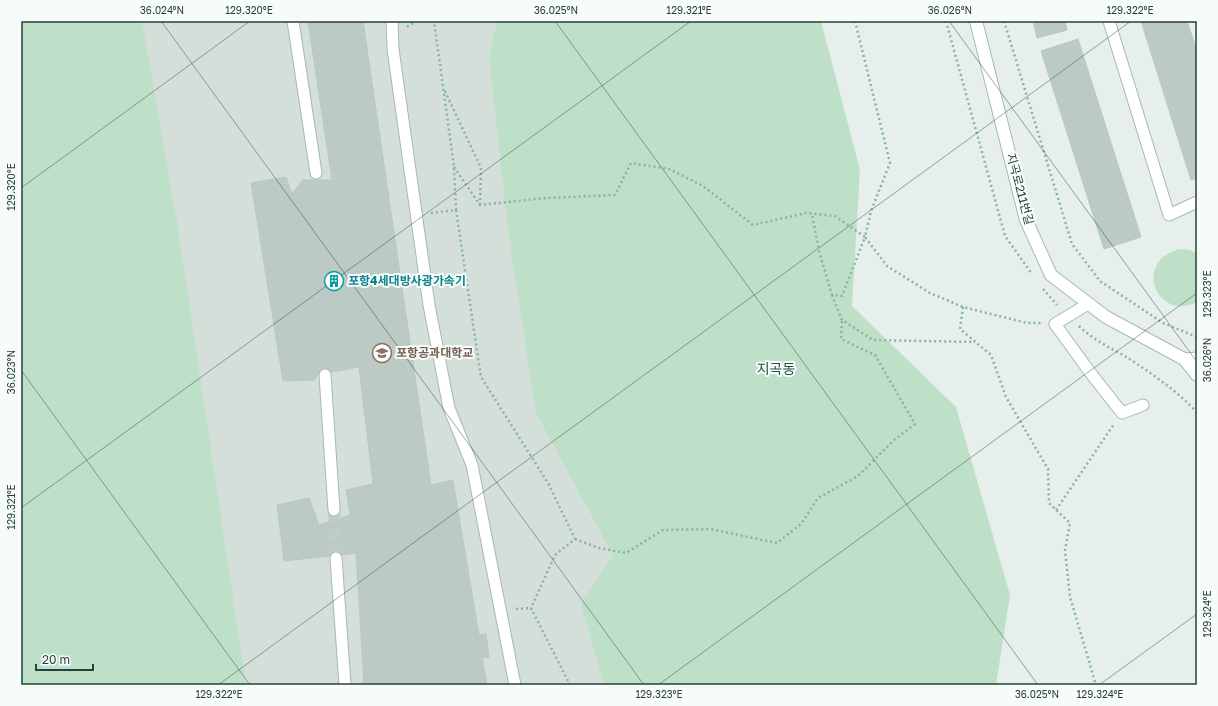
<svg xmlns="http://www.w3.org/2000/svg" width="1218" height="706" font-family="'Golos Text','Noto Sans KR',sans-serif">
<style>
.built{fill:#d4dfda}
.green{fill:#bfe0c8}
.building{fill:#bbcac4;stroke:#b8c9c2}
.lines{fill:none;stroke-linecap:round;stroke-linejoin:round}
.minor-tunnel{stroke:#bfccc8;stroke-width:12;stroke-dasharray:12 6;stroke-linecap:butt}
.service-casing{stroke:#a8b8b2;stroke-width:13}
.secondary-casing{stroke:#a4bbb3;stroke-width:14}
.path{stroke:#86b3a5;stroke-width:2.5;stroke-dasharray:2 3;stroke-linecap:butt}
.service{stroke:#fff;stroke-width:11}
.secondary{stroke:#fff;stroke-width:12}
.ticks{fill:none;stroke:#24423a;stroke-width:1;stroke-opacity:0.45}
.labels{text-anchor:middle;stroke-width:4;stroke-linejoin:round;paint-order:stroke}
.street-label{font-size:12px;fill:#24423a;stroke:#f7fbf9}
.culture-label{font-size:12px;font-weight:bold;fill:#0d838f;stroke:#f7fbf9;text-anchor:start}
.education-label{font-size:12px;font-weight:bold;fill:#785e54;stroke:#f7fbf9;text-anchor:start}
.quarter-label{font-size:14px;fill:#1f5548;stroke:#f7fbf9}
.neatline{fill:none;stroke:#24423a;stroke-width:1.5}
.ticks-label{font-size:10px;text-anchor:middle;fill:#24423a}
</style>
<rect width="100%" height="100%" fill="#e6efeb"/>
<path class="built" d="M21,21H716L772,685H21Z"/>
<path class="green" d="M21,21H142L178,228L246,685H21Z
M497,21H821L860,170L852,306L956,407L1010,595L996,685H604L581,604L613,555L536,413L509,237L489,57Z
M1180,249L1190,250L1197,253V302C1158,323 1131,261 1180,249Z"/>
<path class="building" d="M308,21H363L431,485L453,480L479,635L486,634L489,657L482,658L487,685H364L356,553L284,561L277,505L309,498L319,525L350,515L346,490L373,484L359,367L317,375L315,380L283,381L251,183L286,177L292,194L303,180H332Z
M1033,21H1065L1067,30L1037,38Z
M1141,21H1187L1197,51V178L1191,180Z
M1078,39L1141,237L1104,249L1041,51Z"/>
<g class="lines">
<path class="minor-tunnel" d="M334,510L336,558"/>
<g class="service-casing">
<path id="service" d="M293,21L316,173
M392,21L393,49L429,305L449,408L472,465L515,685
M1109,21L1169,215L1197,202
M1088,304L1055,324L1089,371L1122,413L1143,405
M1184,359L1197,358
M325,375L334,510
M336,558L345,685"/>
</g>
<g class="secondary-casing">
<path id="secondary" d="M976,21L1026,220L1051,275L1106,317L1184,359L1197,375"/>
</g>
<path class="path" d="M855,21L890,163L871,211L865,237L887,266L930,293L963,307L1027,323H1041
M946,21L1005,236L1032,274
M1004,21L1072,244L1100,281L1163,323L1197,337
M407,27L416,21
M445,91L481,168L480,204
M454,167L480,205L546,198L615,195L631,163L669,169L703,186L753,225L806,213L835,216L865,237L842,296L832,295L819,251L812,214
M456,210L481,377L548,483L575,539L555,555L531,608L570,685
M431,213L456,210L454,167L434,21
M1043,289L1057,305
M832,295L842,320L873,340L975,342
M963,307L960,329L991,355L1006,397L1048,469L1049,503L1070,523L1065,550L1070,597L1096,685
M1079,326C1093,340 1111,348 1128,358C1148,371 1183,395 1197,413
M1056,510L1114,424
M575,539L599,548L626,553L663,530L710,529L777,543L801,524L818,498L858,476L894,440L915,424L875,355L841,339L842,320
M516,609L531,608"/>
<use href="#service" class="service"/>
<use href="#secondary" class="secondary"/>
</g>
<path class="ticks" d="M161,21L644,685M555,21L1038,685M949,21L1197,362M21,188L250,21M21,370L250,685M21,508L691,21M218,685L1131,21M658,685L1197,293M1099,685L1197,614"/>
<defs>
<g id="building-ring" transform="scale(1)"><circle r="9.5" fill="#f7fbf9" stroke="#0f9aa8" stroke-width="1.5"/><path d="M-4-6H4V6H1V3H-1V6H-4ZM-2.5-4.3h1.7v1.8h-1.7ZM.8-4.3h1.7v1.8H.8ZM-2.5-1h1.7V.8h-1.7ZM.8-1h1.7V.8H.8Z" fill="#0f9aa8"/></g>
<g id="university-ring" transform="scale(1)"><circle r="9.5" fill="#f7fbf9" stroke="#8d6e63" stroke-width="1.5"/><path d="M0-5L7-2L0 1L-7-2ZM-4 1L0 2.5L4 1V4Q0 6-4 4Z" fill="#8d6e63"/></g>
</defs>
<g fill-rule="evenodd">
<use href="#building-ring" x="334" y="281"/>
<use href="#university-ring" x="382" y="353"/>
</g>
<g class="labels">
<g class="street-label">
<text transform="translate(1020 189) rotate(75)" y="4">지곡로211번길</text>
</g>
<g class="culture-label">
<text x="348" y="285">포항4세대방사광가속기</text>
</g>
<g class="education-label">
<text x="396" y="357">포항공과대학교</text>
</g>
<g class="quarter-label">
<text x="776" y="374">지곡동</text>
</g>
</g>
<rect width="1218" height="706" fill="none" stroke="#f7fbf9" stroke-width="44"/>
<path d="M36 664v6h57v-6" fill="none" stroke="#24423a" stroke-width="2"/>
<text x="42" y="664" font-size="12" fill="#24423a" stroke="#f7fbf9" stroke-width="3" paint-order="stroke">20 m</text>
<rect x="22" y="22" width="1174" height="662" class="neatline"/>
<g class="ticks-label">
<text x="162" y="14">36.024°N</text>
<text x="249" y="14">129.320°E</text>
<text x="556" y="14">36.025°N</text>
<text x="689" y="14">129.321°E</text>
<text x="950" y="14">36.026°N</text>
<text x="1130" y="14">129.322°E</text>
<text transform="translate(11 187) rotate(-90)" y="4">129.320°E</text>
<text transform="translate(1207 294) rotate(-90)" y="4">129.323°E</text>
<text transform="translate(1207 360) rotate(-90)" y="4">36.026°N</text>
<text transform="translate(11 372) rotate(-90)" y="4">36.023°N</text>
<text transform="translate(11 507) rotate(-90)" y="4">129.321°E</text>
<text transform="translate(1207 614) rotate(-90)" y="4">129.324°E</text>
<text x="219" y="698">129.322°E</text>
<text x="659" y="698">129.323°E</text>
<text x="1037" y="698">36.025°N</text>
<text x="1100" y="698">129.324°E</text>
</g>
</svg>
